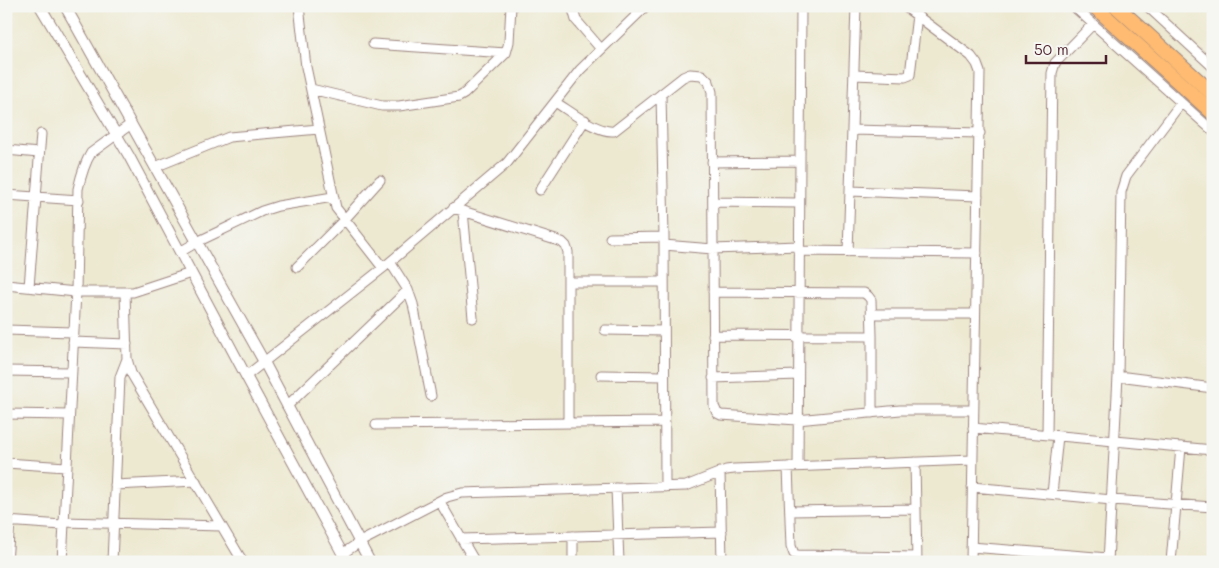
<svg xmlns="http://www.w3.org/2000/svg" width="1219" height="568" font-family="Mali,sans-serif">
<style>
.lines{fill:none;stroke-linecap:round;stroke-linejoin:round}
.minor-casing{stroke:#9c847e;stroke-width:11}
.tertiary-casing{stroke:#9c847e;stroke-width:12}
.trunk-casing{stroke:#9c847e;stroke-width:16}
.minor{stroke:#fff;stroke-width:9}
.tertiary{stroke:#fff;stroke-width:10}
.trunk{stroke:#febb71;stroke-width:14}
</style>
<rect width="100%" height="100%" fill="#f6f6f2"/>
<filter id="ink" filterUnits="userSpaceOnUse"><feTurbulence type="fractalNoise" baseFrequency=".02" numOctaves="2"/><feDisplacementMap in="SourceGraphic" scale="10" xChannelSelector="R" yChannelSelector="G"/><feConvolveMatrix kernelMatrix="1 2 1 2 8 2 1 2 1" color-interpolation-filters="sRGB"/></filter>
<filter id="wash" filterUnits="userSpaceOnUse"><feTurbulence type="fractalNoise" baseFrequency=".0096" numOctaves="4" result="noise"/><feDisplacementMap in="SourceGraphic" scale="20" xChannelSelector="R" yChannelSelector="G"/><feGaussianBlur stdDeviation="1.12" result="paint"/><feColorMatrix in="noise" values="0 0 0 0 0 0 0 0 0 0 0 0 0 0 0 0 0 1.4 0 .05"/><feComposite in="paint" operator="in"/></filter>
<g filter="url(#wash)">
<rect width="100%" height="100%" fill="#ede9d1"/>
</g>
<g filter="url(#ink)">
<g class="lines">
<g class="minor-casing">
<path id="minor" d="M299,6L306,67L336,208L383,268
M572,6L576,20L601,49
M904,6L971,56L977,64L980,72L971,562
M1073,6L1213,131
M1147,6L1213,67
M373,44L506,53
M854,75L905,77L910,75L917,15
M311,89L382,106H399L459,97L464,94L506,53L509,42L511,6
M661,94L664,237L665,487
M555,102C570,111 597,133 614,131L683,77L690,74L702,75L709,82L712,92L714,406L717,413L721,415L797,420L900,410H973
M131,124L91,153C84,164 81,176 78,189L76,292H133L191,273
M852,130L980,133
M6,150L39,153
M712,162L799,161
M155,167L229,137L319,129
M540,190L585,120
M850,191L978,196
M6,195L79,200
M713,202L799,203
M453,208L562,242L566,246L568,252V423
M463,211L473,318
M610,238L664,237
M664,245L713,249L799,246
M799,251L977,253
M180,252L197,242L262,211L278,206L333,197
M848,252L856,6
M390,262L408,290L413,304L431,396
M297,267L344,220L380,180
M568,282H664
M6,285L76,292L62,562
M29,287L41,134
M125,292L127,359L131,373L243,562
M713,292L864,293L868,296L871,300L872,336V413
M871,314H975
M6,330L73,332
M605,330L664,331
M713,335L872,336
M73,342L127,344
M6,371L71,372
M601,375L664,376
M246,376L383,268L507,163L580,70L646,6
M1118,376L1213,388
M713,378L798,375
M287,406L408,290
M6,414L69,415
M376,425L665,422
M973,428L1213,450
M1047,435L1052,73L1055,63L1060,58L1093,24
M915,462L917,562
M6,463L66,467
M798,466L801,6
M788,467L791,546L794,554L798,555L917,557
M720,472L722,562
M115,485L196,481
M972,487L1112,500L1213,507
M616,488L619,562
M1052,494L1058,436
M440,502L475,562
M790,511L916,509
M6,521L62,525
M63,522L222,526
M573,536V562
M461,539L722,532
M971,547L1108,558
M342,554L360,542L447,497L462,493L686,486L726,470L734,469L972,460
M7,562L10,521
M112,562L120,377L127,359
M1108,562L1118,376L1121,192L1126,176L1181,103
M1171,562L1181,447"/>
</g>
<g class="tertiary-casing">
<path id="tertiary" d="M40,6L129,156L246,376L347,562
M65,6L263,360L370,562"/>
</g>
<g class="trunk-casing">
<path id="trunk" d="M1094,6L1213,113
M1116,6L1213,94"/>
</g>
<use href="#minor" class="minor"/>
<use href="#tertiary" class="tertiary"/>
<use href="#trunk" class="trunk"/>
</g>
</g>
<rect width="1219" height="568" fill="none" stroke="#f6f6f2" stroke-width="25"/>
<path d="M1026 55v8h80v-8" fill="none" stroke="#4a1f2b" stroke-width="2.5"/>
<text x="1034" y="55" font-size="15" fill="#4a1f2b" stroke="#f6f6f2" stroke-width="4" paint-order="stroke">50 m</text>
</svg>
